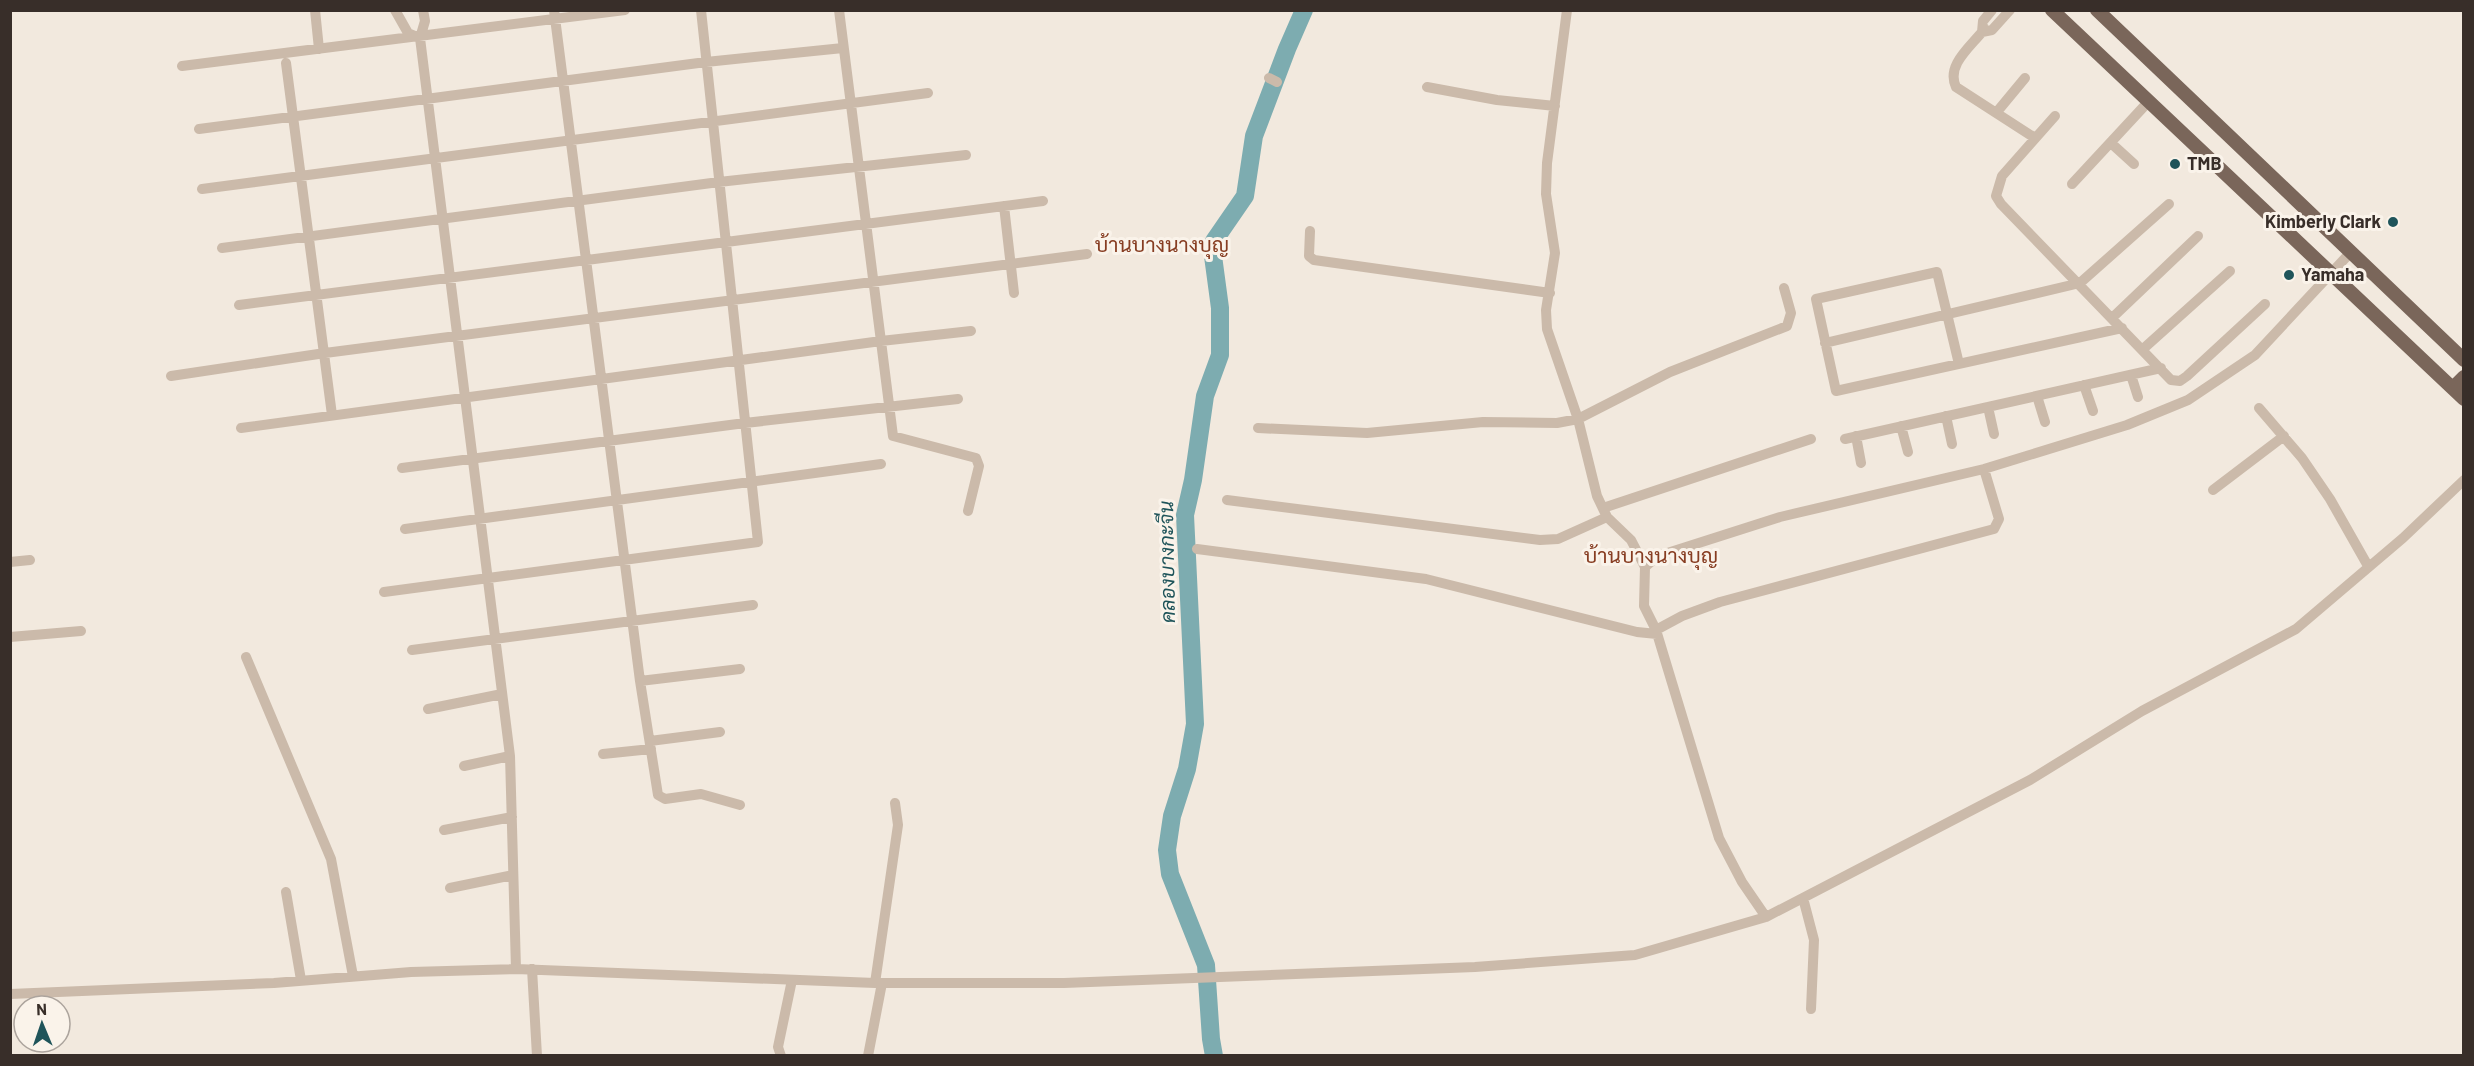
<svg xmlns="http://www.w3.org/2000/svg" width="2474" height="1066" font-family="Barlow,Sarabun,sans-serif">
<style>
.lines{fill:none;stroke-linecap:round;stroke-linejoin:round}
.river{stroke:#7dacb0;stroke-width:18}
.minor{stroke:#cbbaaa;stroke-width:10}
.major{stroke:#7a665a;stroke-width:14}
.poi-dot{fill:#1f545a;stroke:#faf3ea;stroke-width:2}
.labels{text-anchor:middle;stroke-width:6;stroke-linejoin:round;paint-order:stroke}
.poi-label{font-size:18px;font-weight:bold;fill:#382e29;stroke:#faf3ea;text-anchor:start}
.water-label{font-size:20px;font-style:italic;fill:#1f545a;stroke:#faf3ea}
.quarter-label{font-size:21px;fill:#873d22;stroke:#faf3ea}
</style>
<rect width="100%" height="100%" fill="#f2e9de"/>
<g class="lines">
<path class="river" d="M1214,1056L1211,1039L1206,965L1170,874L1167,850L1172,816L1187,769L1195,724L1185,515L1193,480L1205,396L1220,355V308L1213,256L1214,241L1245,196L1254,136L1287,49L1304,10"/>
<path class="minor" d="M315,10L319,49
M395,10L408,33L420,38
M423,10L425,21L420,38L510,756L516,969
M554,10L640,681L658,795L665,799L701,794L740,805
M839,10L893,436L976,458L979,466L968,511
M1567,10L1547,163L1546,194L1555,253L1546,310L1547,329L1578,419L1597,496L1607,517L1631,540L1645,567L1644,606L1656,630L1719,838L1742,882L1766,917
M1992,10L1983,21L1982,32L1992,30L2010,10
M1982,32C1969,48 1946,66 1956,87L2035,138
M286,63L332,415
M182,66L625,10
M1269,78L1277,82
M1427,87L1497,100L1555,106
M1996,113L2025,78
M2055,116L2002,176L1996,196L2001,204L2171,380L2180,381L2187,376L2265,304
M199,129L706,62L843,48
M2112,144L2134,164
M2072,184L2149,101
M202,189L928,93
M1004,206L1014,293
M1310,231L1309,256L1314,260L1550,293
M222,248L719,182L966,155
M239,305L1043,201
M2112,318L2198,236
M1825,343L2080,283L2169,204
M2143,349L2230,271
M1959,364L1937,272L1816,299L1836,391L2122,328
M2131,375L2138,397
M171,376L325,353L1087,254
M2084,385L2093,411
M2037,396L2045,422
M1988,407L1994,434
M2259,408L2302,458L2330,499L2368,566
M1946,416L1952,444
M1901,426L1908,452
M241,428L881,341L971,331
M1258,428L1367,433L1483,422L1557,423L1578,419L1670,372L1787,326L1791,313L1784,288
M1856,436L1861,463
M1845,439L2161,368
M402,468L745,423L958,399
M2213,490L2284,436
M1227,500L1540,540L1558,539L1607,517
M1603,508L1811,439
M405,529L881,464
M1197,549L1426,579L1637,632L1657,634
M10,562L30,560
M1645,567L1658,556L1780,517L1984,469L2127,425L2188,400L2255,355L2349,254
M384,592L758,542L701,10
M1656,630L1682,616L1720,602L1994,529L1999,519L1984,469
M10,637L81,631
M412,650L753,605
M246,657L331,859L353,976
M640,681L740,669
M428,709L502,694
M650,741L720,732
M603,754L651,749
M464,766L510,756
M444,830L512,817
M450,888L513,875
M286,892L301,980
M1803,898L1814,940L1811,1009
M532,969L537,1056
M875,983L898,825L895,803
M10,994L274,983L411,972L516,969L875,983H1064L1475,967L1635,955L1766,917L2030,780L2142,711L2296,629L2403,538L2464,480
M781,1056L778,1047L792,980
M868,1056L882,983"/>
<path class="major" d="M2052,10L2464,399
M2097,10L2464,360
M2453,388L2464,377"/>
</g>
<g class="poi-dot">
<circle cx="2175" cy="164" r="6"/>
<circle cx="2393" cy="222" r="6"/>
<circle cx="2289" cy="275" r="6"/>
</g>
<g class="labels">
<g class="poi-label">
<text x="2187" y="170">TMB</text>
<text x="2381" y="228" text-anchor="end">Kimberly Clark</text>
<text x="2301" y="281">Yamaha</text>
</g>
<g class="water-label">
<text transform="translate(1167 562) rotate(-91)" y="7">คลองบางกะจีน</text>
</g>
<g class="quarter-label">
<text x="1162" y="252">บ้านบางนางบุญ</text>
<text x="1651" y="563">บ้านบางนางบุญ</text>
</g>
</g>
<rect width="2474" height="1066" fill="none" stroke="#382e29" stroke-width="24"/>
<g transform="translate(42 1024) rotate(358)"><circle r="28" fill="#faf3ea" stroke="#aca49d" stroke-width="1.5"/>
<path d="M0-4.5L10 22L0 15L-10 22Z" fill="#1f545a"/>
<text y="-9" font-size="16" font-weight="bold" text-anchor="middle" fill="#382e29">N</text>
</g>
</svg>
